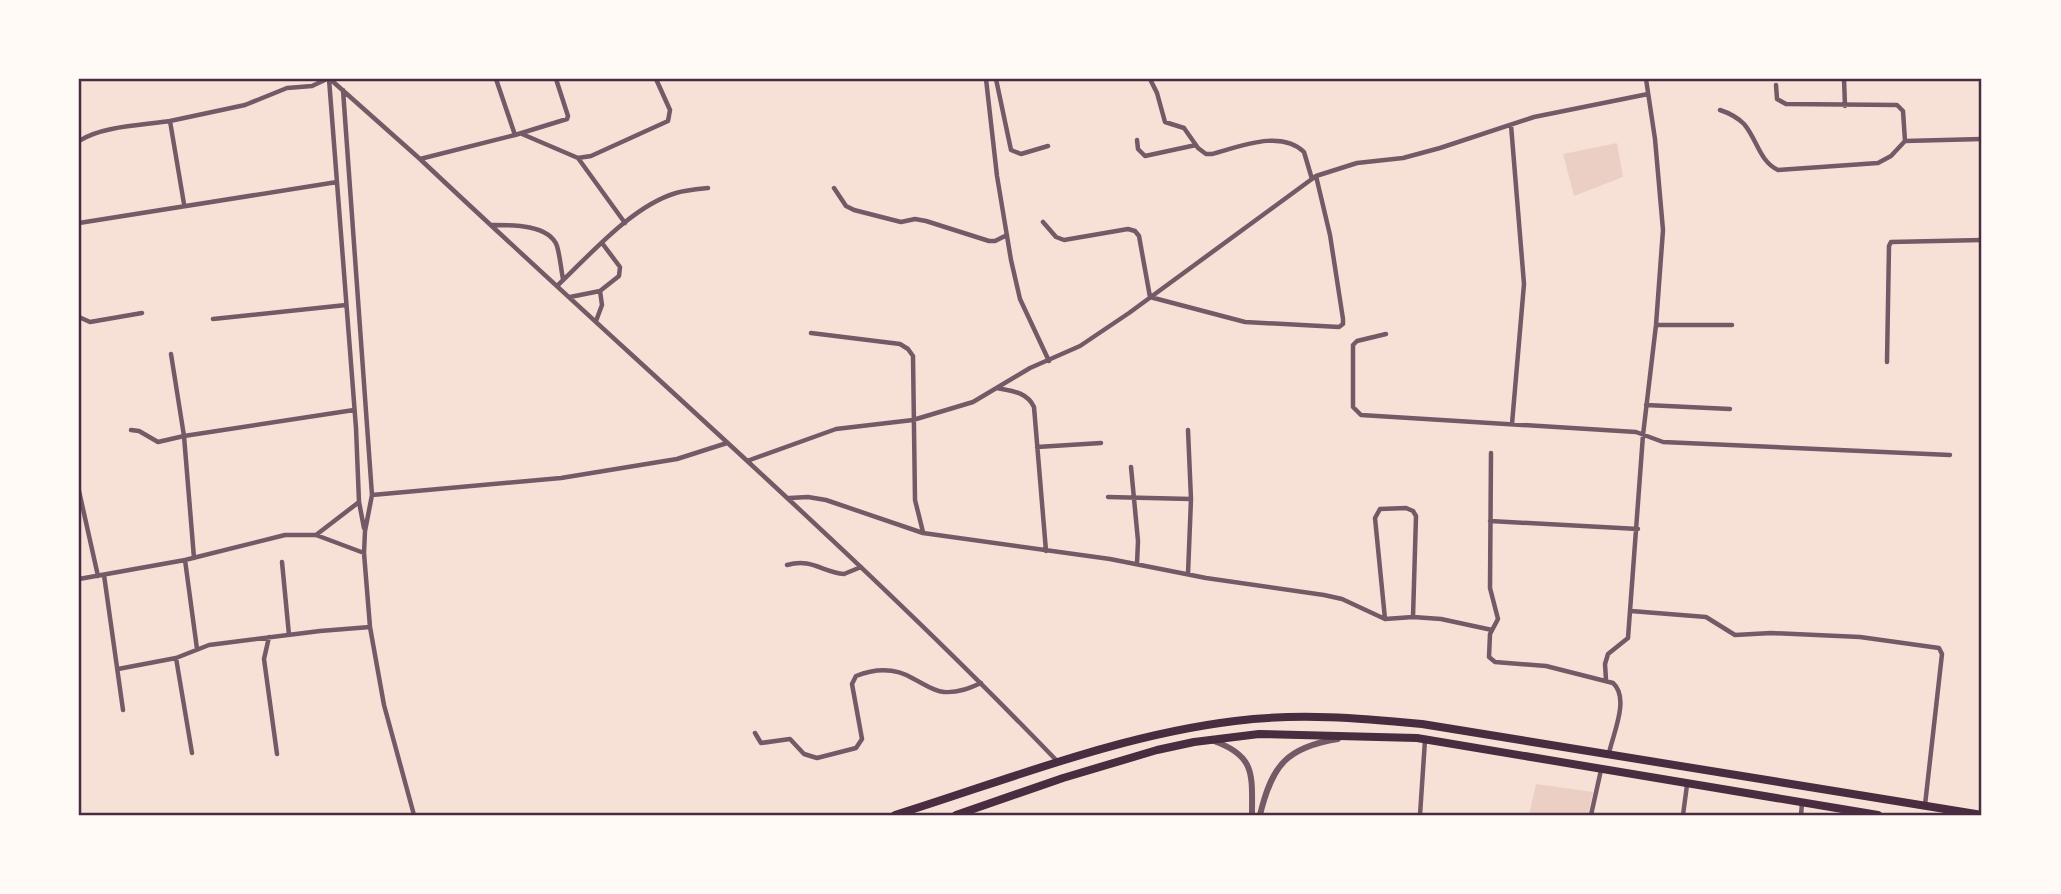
<svg xmlns="http://www.w3.org/2000/svg" width="2061" height="894" font-family="'Nunito Sans',sans-serif">
<style>
.green{fill:#ebcfc5}
.lines{fill:none;stroke-linecap:round;stroke-linejoin:round}
.minor{stroke:#755966;stroke-width:4.5}
.tertiary{stroke:#755966;stroke-width:6}
.trunk{stroke:#4a2c40;stroke-width:8}
.neatline{fill:none;stroke:#4a2c40;stroke-width:2.5}
</style>
<rect width="100%" height="100%" fill="#f7e1d7"/>
<path class="green" d="M1617,143L1623,177L1574,196L1563,154Z
M1536,784L1593,792L1588,815H1529Z"/>
<g class="lines">
<path class="minor" d="M329,79L356,428L359,502L364,528
M330,79L420,159L515,135L567,119L568,116L556,79
M496,79L515,135
M986,79L997,176L1011,260L1020,299L1049,361
M996,79L1011,150L1021,154L1048,146
M1150,79L1157,93L1165,122L1184,128L1198,148L1206,154H1212C1239,147 1281,129 1304,152L1312,179
M1844,79L1845,106
M343,90L372,495L365,531L364,553L370,627L384,705L414,815
M1720,110C1729,113 1737,117 1744,124C1757,139 1759,161 1778,170L1878,163L1891,156L1905,141L1903,111L1897,105L1786,104L1777,99L1776,85
M1511,125L1524,284L1512,424
M522,134L578,158L591,156L668,121L670,110L656,79
M1137,140L1138,149L1145,156L1196,145
M79,141C101,126 144,125 170,121
M1905,141L1982,139
M578,158L625,223
M420,159C633,360 855,551 1058,762
M834,188L846,206L854,210L901,222L915,219L926,221L989,241H995L1007,235
M184,204L170,121L245,105L287,88L312,86L327,79
M1043,222L1056,237L1064,240L1128,229L1135,231L1139,236L1150,297L1245,322L1339,327L1343,324V319L1330,235L1316,176
M79,223L337,182
M491,225C510,225 549,224 557,246C560,256 561,269 563,279
M557,286C590,255 632,206 676,193C686,190 698,189 708,188
M570,297L600,291L619,276L620,267L602,243
M79,317L90,322L142,313
M213,319L346,305
M596,321L602,305L600,291
M1656,325H1732
M811,333L900,344L908,349L913,356L915,500L923,532
M1386,334L1357,341L1353,345V407L1361,415L1636,432L1663,442L1950,455
M171,354L184,436L354,410
M1887,362L1889,246L1891,242L1982,240
M997,388C1012,391 1027,392 1034,407L1046,551
M1646,405L1730,409
M131,430L139,431L158,442L184,436L194,558
M1188,430L1191,499L1188,574
M1037,447L1101,443
M1491,453L1490,588L1498,619L1490,634L1489,657L1495,662L1546,666L1613,683C1630,698 1613,734 1609,753
M747,461L836,429L913,420L973,402L1030,368L1080,346L1129,313L1316,176L1357,163L1403,158L1440,148L1534,117L1648,94
M1131,467L1138,541L1137,564
M79,491L98,576
M372,495L561,478L677,459L727,443
M1108,497L1191,499
M789,498L808,497L826,500L923,533L1110,559L1206,578L1324,595L1342,599L1385,619L1413,617L1441,619L1492,630
M1490,521L1638,529
M316,535L359,502
M185,560L197,649
M282,562L289,635
M787,565C812,558 822,572 844,574L861,567
M104,575L123,710
M79,579L185,560L285,535H316L364,553
M1631,611L1706,617L1735,635L1771,633L1860,637L1939,648L1942,654L1925,805
M1385,619L1375,518L1380,509L1406,508L1413,511L1416,516L1413,617
M269,637L264,659L277,754
M176,658L192,753
M118,669L176,658L209,645L320,631L370,627
M1606,680L1605,664L1608,654L1628,638L1643,435L1656,325L1663,230L1655,139L1646,79
M755,733L761,743L790,739L804,754L817,758L856,748L862,739L852,684L856,676C876,668 896,668 914,679C924,684 933,691 944,692C958,693 970,688 981,683
M1420,815L1425,740
M1591,815L1601,770
M1683,815L1687,785
M1801,815L1802,803"/>
<path class="tertiary" d="M1211,740C1256,755 1252,774 1252,815
M1260,815C1272,765 1287,747 1338,739"/>
<path class="trunk" d="M895,815C1007,780 1119,735 1235,721C1298,713 1360,718 1422,724L1982,815
M956,815L1063,778L1157,750L1194,742L1259,734L1417,738L1878,815"/>
</g>
<rect width="2061" height="894" fill="none" stroke="#fffaf5" stroke-width="161"/>
<rect x="80" y="80" width="1900" height="734" class="neatline"/>
</svg>
